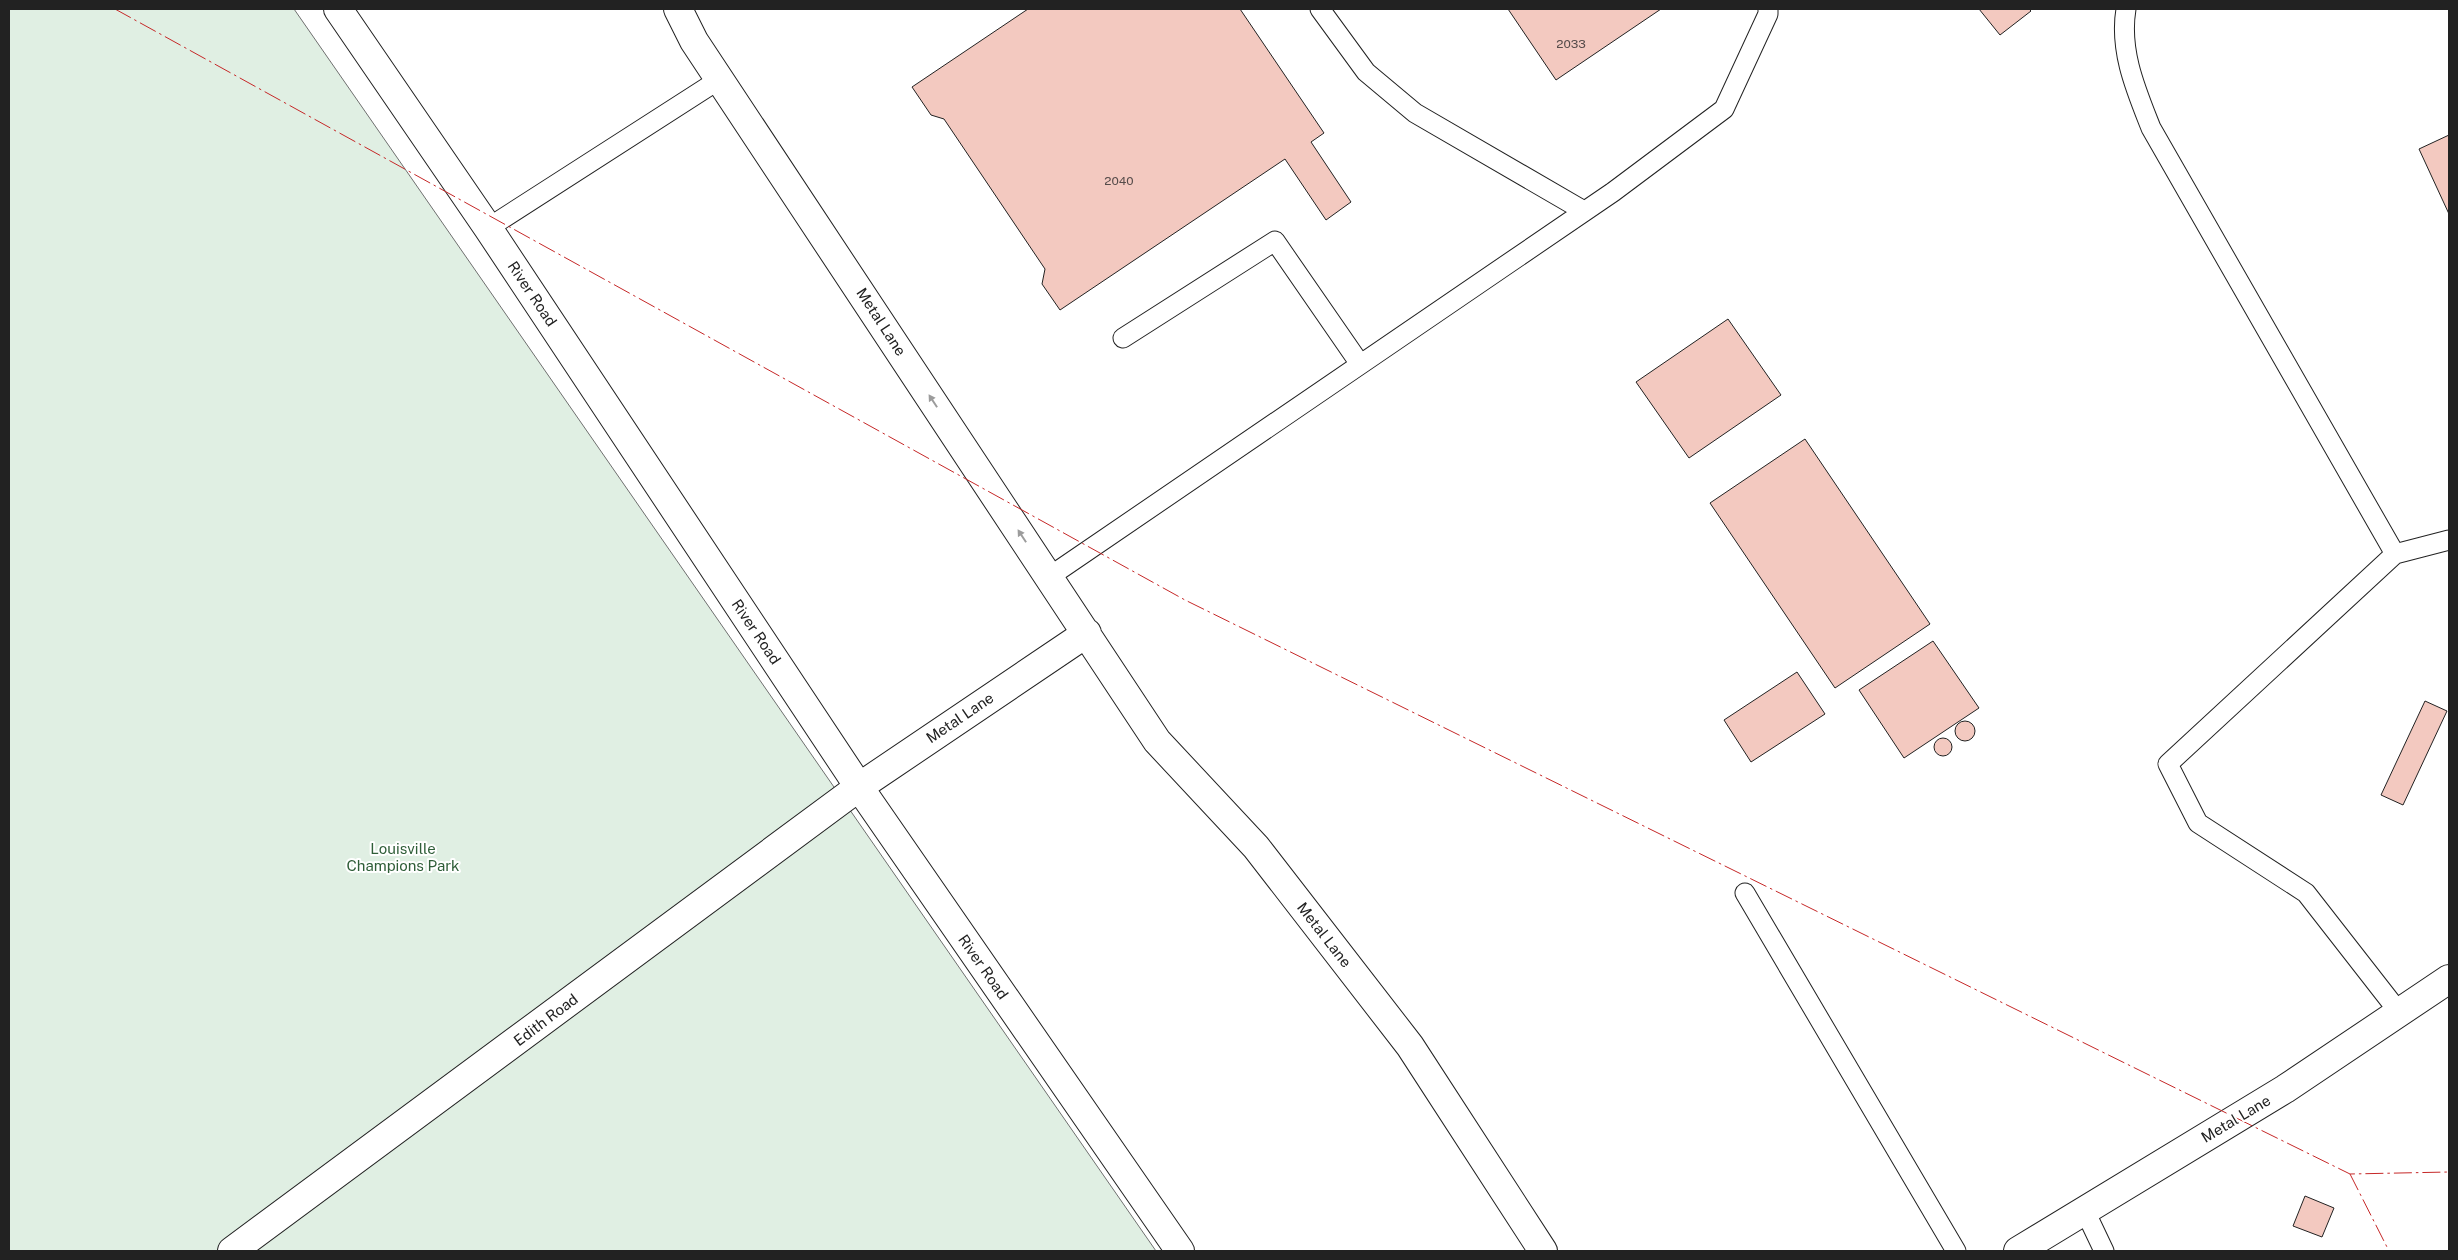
<svg xmlns="http://www.w3.org/2000/svg" width="2458" height="1260" font-family="'Public Sans',sans-serif">
<style>
.green{fill:#e0efe3;stroke:#6f6f6f}
.building{fill:#f3c9c0;stroke:#222}
.lines{fill:none;stroke-linecap:round;stroke-linejoin:round}
.service-casing{stroke:#222;stroke-width:21}
.minor-casing{stroke:#222;stroke-width:30}
.tertiary-casing{stroke:#222;stroke-width:30}
.service{stroke:#fff;stroke-width:19}
.minor{stroke:#fff;stroke-width:28}
.tertiary{stroke:#fff;stroke-width:28}
.power{stroke:#c62828;stroke-width:1;stroke-dasharray:18 4 2.5 4;stroke-linecap:butt}
.oneway{fill:#9c9c9c}
.labels{text-anchor:middle;stroke-width:4;stroke-linejoin:round;paint-order:stroke}
.number-label{font-size:12px;fill:#564c4a}
.street-label{font-size:15px;fill:#222;stroke:#fff}
.park-label{font-size:15px;fill:#2f5e38;stroke:#fff}
</style>
<rect width="100%" height="100%" fill="#fff"/>
<path class="green" d="M9,9H294L1156,1251H9Z"/>
<path class="building" d="M1028,9H1240L1324,133L1311,142L1351,202L1326,220L1285,159L1060,310L1042,284L1045,269L944,119L931,115L912,87Z
M1508,9H1661L1556,80Z
M1979,9H2029L2031,11L2000,35Z
M2449,135V214L2419,149Z
M1728,319L1781,395L1689,458L1636,382Z
M1805,439L1930,624L1835,688L1710,503Z
M1933,641L1979,708L1904,758L1859,690Z
M1797,672L1825,714L1751,762L1724,720Z
M2425,701L2447,711L2403,805L2381,795Z
M1955 731a10 10 0 1 1 20 0a10 10 0 1 1-20 0Z
M1934 747a9 9 0 1 1 18 0a9 9 0 1 1-18 0Z
M2305,1196L2334,1208L2322,1237L2293,1226Z"/>
<g class="lines">
<g class="service-casing">
<path id="service" d="M1320,9L1366,72L1415,113L1584,211
M2126,9C2119,51 2136,90 2151,128L2395,554
M488,228L720,79
M1123,338L1275,241L1360,364
M1049,577L1613,192L1724,109L1768,14V9
M1745,893L1956,1251
M2398,1011L2306,893L2198,823L2168,764L2395,554L2449,540
M2085,1211L2104,1251"/>
</g>
<g class="minor-casing">
<path id="minor" d="M678,9L694,41L1157,741L1256,847L1410,1046L1543,1251
M859,787L1087,633
M2018,1251L2285,1089L2449,979"/>
</g>
<g class="tertiary-casing">
<path id="tertiary" d="M338,9L488,228L859,787L1180,1251
M232,1251L859,787"/>
</g>
<use href="#service" class="service"/>
<use href="#minor" class="minor"/>
<use href="#tertiary" class="tertiary"/>
<path class="power" d="M115,9L1185,600L2350,1174L2449,1172
M2350,1174L2389,1251"/>
</g>
<defs><path id="oneway-solid" d="M-6-.8H1V-3.2L6.5 0L1 3.2V.8H-6Z" transform="scale(1.25)"/></defs>
<g class="oneway">
<use href="#oneway-solid" transform="translate(933 401) rotate(-123)"/>
<use href="#oneway-solid" transform="translate(1022 536) rotate(-123)"/>
</g>
<g class="labels">
<g class="number-label">
<text x="1571" y="48">2033</text>
<text x="1119" y="185">2040</text>
</g>
<g class="street-label">
<text transform="translate(532 294) rotate(56)" y="5">River Road</text>
<text transform="translate(881 322) rotate(57)" y="5">Metal Lane</text>
<text transform="translate(756 632) rotate(56)" y="5">River Road</text>
<text transform="translate(960 718) rotate(-34)" y="5">Metal Lane</text>
<text transform="translate(1324 935) rotate(52)" y="5">Metal Lane</text>
<text transform="translate(983 967) rotate(55)" y="5">River Road</text>
<text transform="translate(546 1020) rotate(-37)" y="5">Edith Road</text>
<text transform="translate(2236 1119) rotate(-31)" y="5">Metal Lane</text>
</g>
<g class="park-label">
<text x="403" y="854">Louisville<tspan x="403" dy="17">Champions Park</tspan></text>
</g>
</g>
<rect width="2458" height="1260" fill="none" stroke="#222222" stroke-width="20"/>
</svg>
